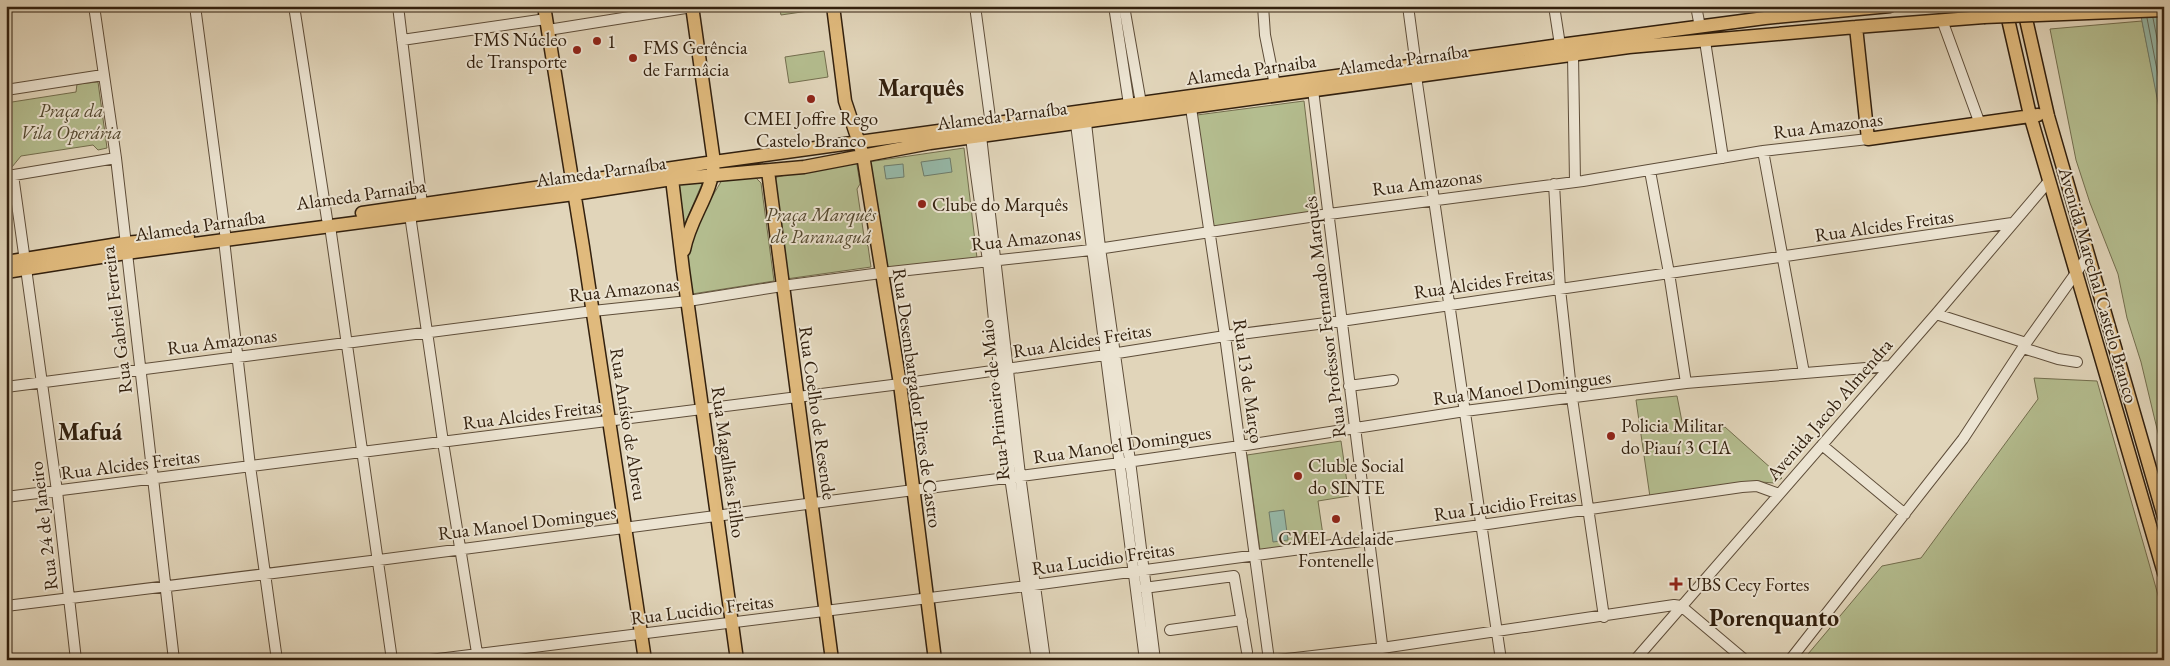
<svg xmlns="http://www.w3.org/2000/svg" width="2170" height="666" font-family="'EB Garamond',serif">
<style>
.green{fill:#b4bd8f;stroke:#736e4e}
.water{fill:#96b9a9;stroke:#6e7c6b}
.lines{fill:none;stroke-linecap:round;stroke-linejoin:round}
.shore{stroke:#646c5c;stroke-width:1}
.minor-casing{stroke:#5e4d39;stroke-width:12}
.major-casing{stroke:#32200e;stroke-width:15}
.minor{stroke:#ece4d2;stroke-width:10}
.major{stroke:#e0ba7d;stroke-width:12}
.major-bridge-casing{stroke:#32200e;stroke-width:15;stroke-linecap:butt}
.major-bridge{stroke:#e0ba7d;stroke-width:12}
.poi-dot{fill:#8f2418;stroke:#ece4d2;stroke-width:2}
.labels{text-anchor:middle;stroke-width:4;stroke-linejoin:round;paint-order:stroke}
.poi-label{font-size:19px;fill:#32200e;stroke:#ece4d2;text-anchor:start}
.street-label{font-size:19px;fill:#32200e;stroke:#ece4d2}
.park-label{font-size:19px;font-style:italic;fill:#52472e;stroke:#ece4d2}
.district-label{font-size:24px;font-weight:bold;fill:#32200e;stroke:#ece4d2}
</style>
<rect width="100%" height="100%" fill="#e1d5ba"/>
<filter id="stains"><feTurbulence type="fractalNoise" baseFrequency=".004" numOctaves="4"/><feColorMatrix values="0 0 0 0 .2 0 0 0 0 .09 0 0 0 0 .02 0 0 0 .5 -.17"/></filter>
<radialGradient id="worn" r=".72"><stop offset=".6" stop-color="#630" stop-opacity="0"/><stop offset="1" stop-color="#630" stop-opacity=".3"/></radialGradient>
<path class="green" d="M779,6H814L815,10L781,15Z
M2142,21L2164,129V458L2141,362L2127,318L2118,274L2090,203L2076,160L2050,29Z
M824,51L828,77L789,83L785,57Z
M98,82L107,148L98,150L93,145L21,156L12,167L6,168V99L12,102L76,92L77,84Z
M1304,101L1317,211L1212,229L1197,115Z
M964,148L977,258L884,268L868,162Z
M856,159L860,184L857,189L865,243L868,246L871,267L786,279L774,181L777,177Z
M755,177L761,183L774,281L692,294C690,283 687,270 687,259C688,229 709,204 723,178Z
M704,179L683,228L677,182Z
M2034,378L2097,381L2164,616V660H1803L1882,566L1921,558L2038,399Z
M1677,396L1684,432L1725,427L1782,478L1774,483L1761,482L1650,497L1636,400Z
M1341,441L1349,496L1318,501L1324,542L1260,550L1247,455Z"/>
<path class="water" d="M2139,6H2164V129L2160,113Z
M950,158L952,172L924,176L921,162Z
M903,164L904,177L886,179L884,166Z
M1284,510L1288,540L1273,542L1269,512Z"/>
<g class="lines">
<path class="shore" d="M2147,18L2164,106
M2153,18L2164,74"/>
<g class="minor-casing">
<path id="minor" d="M94,6L116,158L174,660
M195,6L225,233
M294,6L327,219
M398,6L422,204
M975,6L991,125
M1114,6L1130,111
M1124,6L1142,109
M1263,6L1265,35L1275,85
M1408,6L1416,66
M1554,6L1560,45
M1696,6L1700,27
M1942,20L1980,124
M548,30L692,7
M402,40L546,19
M1705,41L1723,158
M1573,55L1575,182
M1416,76L1501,660
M6,90L103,75
M1313,90L1384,660
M1191,108L1225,336L1269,660
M1086,123L1100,248L1130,461L1155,660
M1076,124L1145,660
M981,136L1020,475L1045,660
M971,138L988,261L1010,477L1037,660
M1763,151L1804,373
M1650,171L1669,273L1686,383
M13,175L57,491L76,660
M8,176L116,158
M1554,184L1560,289L1572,398L1604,617
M410,215L443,442L478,659
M330,226L392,660
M224,240L250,466L277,660
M1936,314L2026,343
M2023,348L2058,359L2077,362
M1349,386L1393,380
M6,387L593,311L688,301L782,286L881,273L1091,250L1329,214L1583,181L1763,151L1868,139
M1822,445L1905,514
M6,497L900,384L1105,355L1225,336L1341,321L2012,223
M1144,588L1234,576L1247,652
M6,606L379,560L1120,463L1240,446L1465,411L1686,383L1890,366
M1170,630L1242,620
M430,660L1026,586L1481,525L1742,487L1757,486L1779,494
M1278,660L1382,648L1674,605L1681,606L1745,660
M1635,660L1936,314L2049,181
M1790,660L1963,439L2026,343L2088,256"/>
</g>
<g class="major-casing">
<path id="major" d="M544,6L583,247L645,660
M833,6L845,101L863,155L900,384L935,660
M2005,6L2030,115L2164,573
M2023,6L2048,116L2164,517
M1856,27L1868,139L2038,115
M768,171L832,660
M672,179L683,270L737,660
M362,213L714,162L1560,45L1765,18L1890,6
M684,250C690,217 712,195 714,162L692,6
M6,262L125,243L188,237
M6,272L126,253L574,194L672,179L804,167L930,143L1629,47L1856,27L1984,17"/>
</g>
<use href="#minor" class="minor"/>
<use href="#major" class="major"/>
<g class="major-bridge-casing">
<path id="major-bridge" d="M1984,17L2164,10"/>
</g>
<use href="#major-bridge" class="major-bridge"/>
</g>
<g class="poi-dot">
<circle cx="597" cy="41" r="5"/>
<circle cx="577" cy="50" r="5"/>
<circle cx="633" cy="58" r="5"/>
<circle cx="811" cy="99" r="5"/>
<circle cx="922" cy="204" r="5"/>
<circle cx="1611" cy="436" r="5"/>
<circle cx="1298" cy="476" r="5"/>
<circle cx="1336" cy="519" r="5"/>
<path d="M1673.5 576.5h5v5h5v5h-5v5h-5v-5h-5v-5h5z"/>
</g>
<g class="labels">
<g class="poi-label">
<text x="567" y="46" text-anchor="end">FMS Núcleo<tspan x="567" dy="22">de Transporte</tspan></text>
<text x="607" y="48">1</text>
<text x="643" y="54">FMS Gerência<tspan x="643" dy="22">de Farmâcia</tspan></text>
<text x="811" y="125" text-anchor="middle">CMEI Joffre Rego<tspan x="811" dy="22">Castelo Branco</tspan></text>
<text x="932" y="211">Clube do Marquês</text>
<text x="1621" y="432">Policia Militar<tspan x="1621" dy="22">do Piauí 3 CIA</tspan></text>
<text x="1308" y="472">Cluble Social<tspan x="1308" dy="22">do SINTE</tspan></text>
<text x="1336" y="545" text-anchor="middle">CMEI Adelaide<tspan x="1336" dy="22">Fontenelle</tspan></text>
<text x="1687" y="591">UBS Cecy Fortes</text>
</g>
<g class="street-label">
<text transform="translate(1403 59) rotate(-8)" y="7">Alameda Parnaíba</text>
<text transform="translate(1251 69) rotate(-8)" y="7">Alameda Parnaiba</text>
<text transform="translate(1002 115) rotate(-7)" y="7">Alameda Parnaíba</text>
<text transform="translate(1828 125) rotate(-7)" y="7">Rua Amazonas</text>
<text transform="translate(601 171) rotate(-8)" y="7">Alameda Parnaíba</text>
<text transform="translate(1427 182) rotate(-7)" y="7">Rua Amazonas</text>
<text transform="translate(361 194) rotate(-8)" y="7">Alameda Parnaiba</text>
<text transform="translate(200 225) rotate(-8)" y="7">Alameda Parnaíba</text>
<text transform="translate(1884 225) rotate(-8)" y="7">Rua Alcides Freitas</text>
<text transform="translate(1026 238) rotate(-6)" y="7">Rua Amazonas</text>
<text transform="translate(1483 282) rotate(-8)" y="7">Rua Alcides Freitas</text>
<text transform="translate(2099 285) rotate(74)" y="7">Avenida Marechal Castelo Branco</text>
<text transform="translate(624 289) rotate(-6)" y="7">Rua Amazonas</text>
<text transform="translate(1324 317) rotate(-97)" y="7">Rua Professor Fernando Marquês</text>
<text transform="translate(116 320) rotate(-97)" y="7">Rua Gabriel Ferreira</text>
<text transform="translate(1082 340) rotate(-9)" y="7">Rua Alcides Freitas</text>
<text transform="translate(222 341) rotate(-7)" y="7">Rua Amazonas</text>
<text transform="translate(1249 381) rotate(82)" y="7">Rua 13 de Março</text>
<text transform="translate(1522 387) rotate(-7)" y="7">Rua Manoel Domingues</text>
<text transform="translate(918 398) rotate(82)" y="7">Rua Desembargador Pires de Castro</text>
<text transform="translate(994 400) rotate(-96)" y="7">Rua Primeiro de Maio</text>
<text transform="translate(1829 409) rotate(-49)" y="7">Avenida Jacob Almendra</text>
<text transform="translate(818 413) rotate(82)" y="7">Rua Coelho de Resende</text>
<text transform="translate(532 414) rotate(-7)" y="7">Rua Alcides Freitas</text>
<text transform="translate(629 424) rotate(81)" y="7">Rua Anísio de Abreu</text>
<text transform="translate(1122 444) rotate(-8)" y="7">Rua Manoel Domingues</text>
<text transform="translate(729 462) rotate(82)" y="7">Rua Magalhães Filho</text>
<text transform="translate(130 464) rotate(-7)" y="7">Rua Alcides Freitas</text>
<text transform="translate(1505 504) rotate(-8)" y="7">Rua Lucidio Freitas</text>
<text transform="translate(527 522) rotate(-7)" y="7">Rua Manoel Domingues</text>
<text transform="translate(43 526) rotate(-97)" y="7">Rua 24 de Janeiro</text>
<text transform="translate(1103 558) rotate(-8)" y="7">Rua Lucidio Freitas</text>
<text transform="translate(702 609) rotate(-7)" y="7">Rua Lucidio Freitas</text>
</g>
<g class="park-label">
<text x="71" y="117">Praça da<tspan x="71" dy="22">Vila Operária</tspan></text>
<text x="821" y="221">Praça Marquês<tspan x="821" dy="22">de Paranaguá</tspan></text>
</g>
<g class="district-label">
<text x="921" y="96">Marquês</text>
<text x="90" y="440">Mafuá</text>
<text x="1774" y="626">Porenquanto</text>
</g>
</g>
<rect width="2170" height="666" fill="none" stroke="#e1d5ba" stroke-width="25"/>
<rect x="8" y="8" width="2155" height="651" fill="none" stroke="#32200e" stroke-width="2.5"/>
<rect x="12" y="12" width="2145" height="641" fill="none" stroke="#32200e"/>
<rect width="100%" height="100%" filter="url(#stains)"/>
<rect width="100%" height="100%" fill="url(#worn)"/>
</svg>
